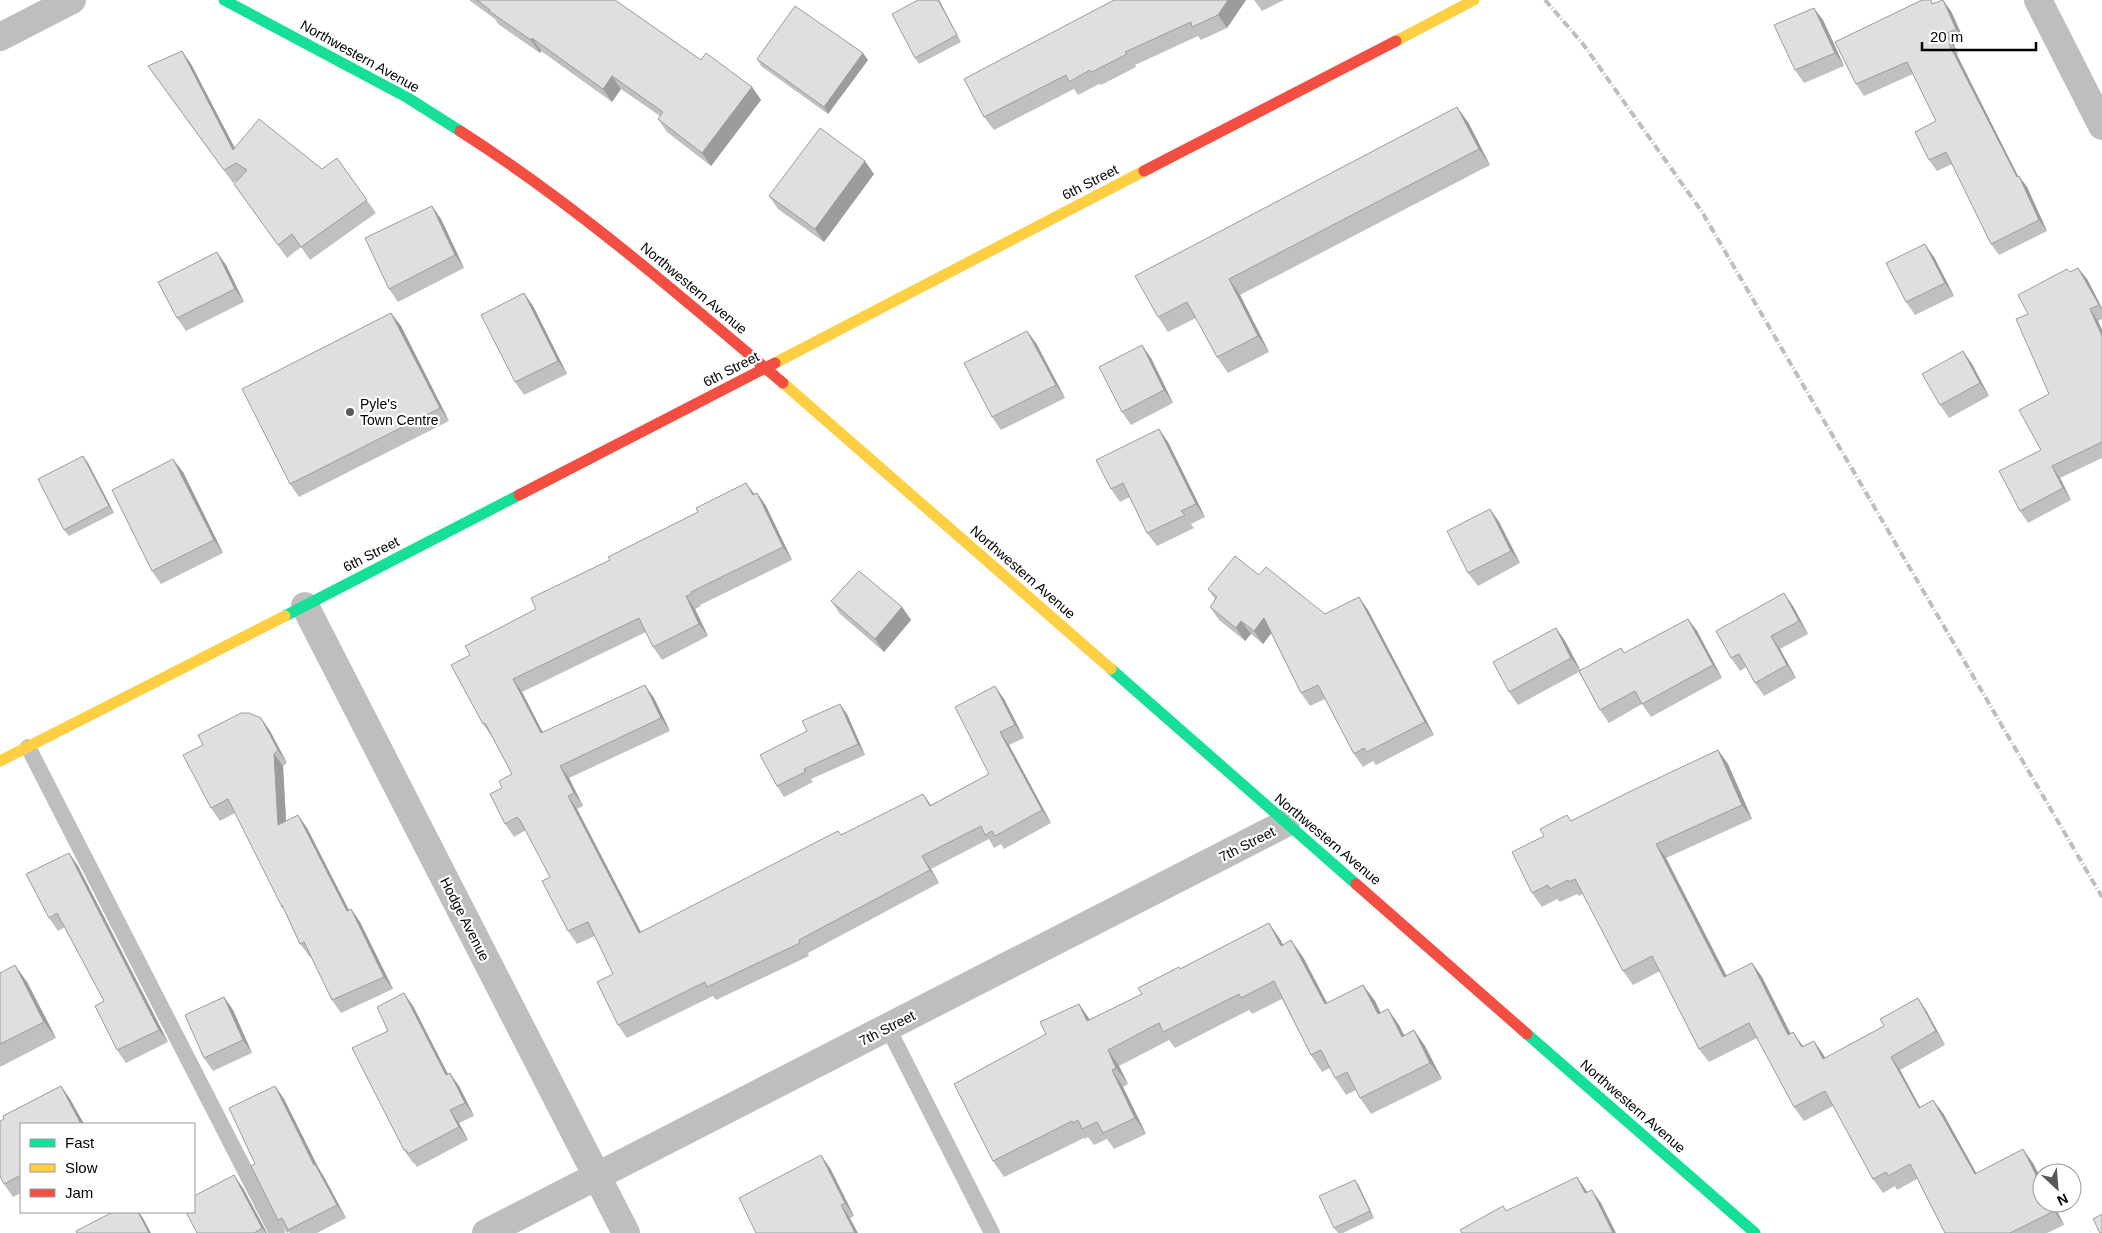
<svg xmlns="http://www.w3.org/2000/svg" width="2102" height="1233" font-family="Helvetica,sans-serif">
<style>
.lines{fill:none;stroke-linecap:round;stroke-linejoin:round}
.lane{stroke:#bebebe;stroke-width:16}
.street{stroke:#bebebe;stroke-width:28}
.fast{stroke:#16e098;stroke-width:11}
.slow{stroke:#ffcf43;stroke-width:11}
.jam{stroke:#f24e42;stroke-width:11}
.rail{stroke:#bebebe;stroke-width:4;stroke-dasharray:8 2.5 1 2.5;stroke-linecap:butt}
.wall{fill:#c0c0c0}
.shaded-wall{fill:#9c9c9c}
.building{fill:#dfdfdf;stroke:#9c9c9c}
.poi-dot{fill:#595959;stroke:#fff;stroke-width:2}
.labels{text-anchor:middle;stroke-width:4.5;stroke-linejoin:round;paint-order:stroke}
.street-label{font-size:14px;fill:#000;stroke:#fff}
.poi-label{font-size:14px;fill:#000;stroke:#fff;text-anchor:start}
</style>
<rect width="100%" height="100%" fill="#fff"/>
<g class="lines">
<path class="lane" d="M28,747L277,1233
M888,1028L992,1233"/>
<path class="street" d="M2038,0L2102,126
M0,37L72,0
M305,606L626,1233
M486,1233L1286,823"/>
<path class="fast" d="M224,0L408,98L460,131
M285,616L519,495
M1111,669L1356,884
M1527,1034L1755,1233"/>
<path class="slow" d="M1396,41L1474,0
M775,363L1144,171
M783,383L1111,669
M0,761L285,616"/>
<path class="jam" d="M460,131C576,205 679,295 783,383
M1144,171L1396,41
M519,495L775,363
M1356,884L1527,1034"/>
<path class="rail" d="M1545,0L1583,44L1702,212L2102,897"/>
</g>
<path class="wall" d="M469,0H615L701,60L752,87L761,100L711,166L667,132L658,119L660,116L621,89L612,102L541,51L540,53L498,24L495,19Z
M918,0H939L961,42L919,64L915,58Z
M1114,0H1246L1227,28L1201,40L1198,36L1135,65L1136,67L1101,85L1099,84L1078,95L1074,89L994,130L984,117Z
M1254,0H1284L1262,11Z
M1934,3L1951,11L1964,40L1954,45L1958,54L1957,55L2018,176L2027,187L2047,231L1999,255L1991,244L1952,164L1937,171L1929,160L1936,121L1913,74L1864,96L1856,84Z
M1823,20L1844,66L1804,83L1795,70Z
M182,51L191,64L235,148L322,169L337,158L376,213L310,260L301,247L287,258L234,184L238,180L233,183L148,66Z
M757,59L868,60L828,114L761,66Z
M1468,122L1490,165L1240,295L1269,352L1228,373L1217,357L1196,318L1168,332L1158,317Z
M874,174L824,242L778,209L769,196Z
M432,206L441,219L464,268L398,302L389,289Z
M1934,257L1954,296L1915,315L1906,302Z
M226,265L244,302L186,331L177,318Z
M2078,268L2087,279L2102,308V319L2098,321L2102,330V458L2060,478L2071,500L2028,523L2020,511L2041,450L2049,394L2028,314L2070,272Z
M524,293L533,306L567,374L524,395L515,382Z
M391,313L401,326L449,421L299,497L290,484Z
M1036,343L1065,398L1001,430L992,417Z
M1963,351L1972,364L1989,396L1949,418L1940,405Z
M1151,358L1173,403L1131,425L1122,412Z
M1168,442L1205,517L1191,524L1194,528L1157,546L1147,533L1130,497L1120,502L1111,489Z
M83,456L88,463L114,513L69,536L64,530Z
M183,472L223,553L161,584L152,571Z
M757,493L766,506L792,560L700,605L701,606L695,609L708,636L662,660L653,647L646,632L522,692L542,732L654,698L670,731L569,778L583,806L577,809L641,932L841,835L923,794L931,805L989,774L1004,699L1024,738L1009,745L1051,823L1004,849L1001,844L994,848L989,839L931,869L939,883L808,953L809,956L716,1000L713,996L627,1038L618,1025L613,974L595,936L577,944L568,931L550,877L526,830L514,837L505,824L502,788L512,774L492,737L483,724L470,655Z
M1490,509L1499,522L1520,563L1478,586L1468,573Z
M1259,575L1325,614L1359,597L1368,610L1434,735L1376,765L1373,761L1363,767L1354,754L1325,699L1310,706L1301,693L1271,633L1263,644L1251,634L1245,641L1219,620L1210,607L1215,599L1208,589Z
M831,601L902,607L911,620L884,652L840,614Z
M1793,606L1808,634L1780,649L1796,678L1764,696L1755,683L1746,667L1740,671L1731,658Z
M1688,619L1697,631L1722,678L1651,717L1642,704L1609,723L1600,710L1579,672L1518,705L1509,692L1556,628L1565,641L1580,670L1625,653Z
M847,714L865,755L811,779L813,782L784,797L777,786L807,731Z
M261,718L270,731L287,763L283,766L286,821L298,815L307,828L349,910L351,909L360,922L393,989L341,1013L332,1000L311,956L310,957L300,944L285,911L282,907L235,813L220,821L211,808Z
M1718,750L1728,764L1752,819L1666,858L1726,976L1752,963L1762,977L1791,1034L1803,1046L1814,1041L1825,1058L1884,1026L1918,998L1927,1012L1945,1045L1900,1070L1920,1107L1943,1113L1976,1173L2033,1163L2042,1181V1203H2053L2064,1225L2047,1233H1945L1917,1179L1897,1190L1895,1186L1883,1193L1873,1179L1833,1106L1804,1121L1794,1107L1757,1038L1709,1062L1699,1049L1660,971L1633,985L1623,971L1583,894L1579,896L1577,894L1560,902L1557,899L1542,907L1532,893L1572,821Z
M69,853L78,866L168,1042L126,1063L117,1050L104,1001L65,927L58,931L49,918Z
M1269,923L1283,945L1303,957L1327,1003L1363,985L1375,1001L1380,1012L1399,1025L1404,1035L1414,1030L1425,1046L1442,1079L1371,1114L1360,1098L1356,1090L1346,1095L1335,1078L1330,1068L1322,1072L1311,1055L1282,999L1252,1014L1249,1010L1175,1048L1169,1040L1119,1066L1128,1084L1123,1087L1146,1134L1114,1149L1107,1139L1094,1145L1088,1137L1085,1139L1084,1138L1004,1177L993,1161L1079,1004L1090,1020L1142,994L1180,969Z
M0,972L27,982L56,1038L0,1067Z
M224,997L233,1010L252,1053L213,1071L204,1058Z
M413,1006L448,1074L459,1086L474,1116L459,1123L468,1140L417,1167L414,1163H413L404,1150L388,1031Z
M61,1086L70,1099L84,1124H21V1193L13,1197L4,1184L0,1176V1121L4,1119L3,1116Z
M275,1086L284,1099L318,1167L324,1177L346,1218L317,1233H290L289,1232L287,1233L278,1220L255,1164Z
M830,1168L854,1216L850,1218L756,1233Z
M1355,1180L1359,1186L1374,1218L1343,1233H1338L1334,1228Z
M243,1188L267,1233H197Z"/>
<path class="shaded-wall" d="M938,0H939L961,42L957,35Z
M1228,0H1246L1227,28L1218,15Z
M1943,0L1951,11L1964,40L1956,29Z
M1814,8L1823,20L1844,66L1835,53Z
M1946,34L1954,45L1958,54L1951,43Z
M532,38L541,51L540,53L531,40Z
M1949,44L1957,55L2024,188L2017,177Z
M182,51L191,64L242,162L233,150Z
M863,53L868,60L828,114L824,107Z
M612,76L621,89L612,102L603,89Z
M752,87L761,100L711,166L702,153Z
M1457,107L1468,122L1490,165L1479,149Z
M865,161L874,174L824,242L815,229Z
M2019,176L2027,187L2047,231L2039,220Z
M432,206L441,219L464,268L455,255Z
M1925,244L1934,257L1954,296L1945,283Z
M217,252L226,265L244,302L235,289Z
M2078,268L2087,279L2102,308V310Z
M1229,279L1240,295L1269,352L1258,336Z
M524,293L533,306L567,374L558,361Z
M2090,309L2098,321L2102,330V336Z
M391,313L401,326L449,421L440,408Z
M1027,331L1036,343L1065,398L1056,385Z
M1142,345L1151,358L1173,403L1164,390Z
M1963,351L1972,364L1989,396L1980,383Z
M1159,429L1168,442L1205,517L1196,504Z
M83,456L88,463L114,513L109,506Z
M173,459L183,472L223,553L214,540Z
M2052,466L2060,478L2071,500L2063,488Z
M746,483L756,496L753,495Z
M757,493L766,506L792,560L783,547Z
M1490,509L1499,522L1520,563L1511,551Z
M1784,593L1793,606L1808,634L1799,621Z
M686,596L695,609L708,636L699,624Z
M1359,597L1368,610L1434,735L1425,722Z
M902,607L911,620L884,652L875,639Z
M1264,618L1273,631L1263,644L1254,631Z
M1688,619L1697,631L1722,678L1713,665Z
M1241,621L1251,634L1245,641L1236,628Z
M1556,628L1565,641L1581,671L1571,658Z
M1771,636L1780,649L1796,678L1787,665Z
M513,679L522,692L550,746L541,733Z
M645,685L654,698L670,731L661,718Z
M995,686L1004,699L1024,738L1015,725Z
M840,704L847,714L865,755L858,744Z
M261,718L270,731L287,763L278,750Z
M1000,732L1009,745L1051,823L1042,810Z
M1718,750L1728,764L1752,819L1742,805Z
M274,754L283,766L287,838L278,825Z
M560,766L569,778L583,806L574,793Z
M923,794L932,807L930,806Z
M568,796L577,809L648,946L639,933Z
M298,815L307,828L356,924L347,911Z
M1656,844L1666,858L1734,990L1724,977Z
M69,853L78,866L168,1042L159,1030Z
M922,856L931,869L939,883L930,870Z
M351,909L360,922L393,989L384,977Z
M1269,923L1280,939L1292,962L1281,946Z
M1291,940L1303,957L1336,1020L1325,1004Z
M1752,963L1762,977L1798,1049L1788,1035Z
M15,965L27,982L56,1038L44,1022Z
M1363,985L1375,1001L1389,1030L1378,1014Z
M404,993L413,1006L455,1088L446,1075Z
M224,997L233,1010L252,1053L243,1040Z
M1918,998L1927,1012L1945,1045L1936,1031Z
M1079,1004L1090,1020L1087,1021Z
M1388,1009L1399,1025L1413,1053L1402,1037Z
M1414,1030L1425,1046L1442,1079L1430,1063Z
M1793,1032L1803,1046L1811,1061L1802,1047Z
M1814,1041L1823,1054L1833,1072L1823,1059Z
M1108,1050L1119,1066L1128,1084L1116,1068Z
M1891,1057L1900,1070L1928,1122L1919,1108Z
M1112,1070L1123,1087L1146,1134L1135,1118Z
M450,1073L459,1086L474,1116L465,1103Z
M61,1086L70,1099L84,1124H81Z
M275,1086L284,1099L318,1167L324,1177L346,1218L337,1205L314,1165Z
M1933,1100L1943,1113L1984,1187L1975,1174Z
M450,1110L459,1123L468,1140L459,1127Z
M2023,1149L2033,1163L2042,1181V1187Z
M821,1155L830,1168L854,1216L845,1203Z
M234,1175L243,1188L267,1233H266L262,1228Z
M1577,1177L1586,1190L1594,1206L1585,1193Z
M1355,1180L1359,1186L1374,1218L1370,1211Z
M1592,1190L1601,1203L1616,1233H1613Z
M2050,1203H2053L2064,1225L2054,1211Z
M841,1205L850,1218L858,1233H855Z
M138,1212H139L143,1218L151,1233H149Z"/>
<path class="building" d="M477,0H615L701,60L706,53L752,87L702,153L658,119L663,112L612,76L603,89L532,38L531,40L489,11L490,10Z
M918,0H938L957,35L915,58L892,14Z
M1114,0H1228L1218,15L1192,27L1191,22L1125,52L1127,54L1092,72L1090,70L1069,82L1066,75L984,117L964,79Z
M1922,0H1931L1932,4L1943,0L1956,29L1946,34L1951,43L1949,44L2017,177L2019,176L2039,220L1991,244L1946,152L1929,160L1915,132L1936,121L1907,62L1856,84L1835,42Z
M795,6L863,53L824,107L757,59Z
M1814,8L1835,53L1795,70L1774,25Z
M182,51L233,150L259,119L322,169L337,158L367,200L301,247L292,234L278,245L234,184L247,170L236,163L224,170L148,66Z
M1457,107L1479,149L1229,279L1258,336L1217,357L1187,302L1158,317L1135,276Z
M820,128L865,161L815,229L769,196Z
M432,206L455,255L389,289L365,238Z
M1925,244L1945,283L1906,302L1886,263Z
M217,252L235,289L177,318L158,282Z
M2078,268L2099,305L2090,309L2102,336V442L2052,466L2063,488L2020,511L1999,471L2041,450L2019,410L2049,394L2016,319L2028,314L2018,295L2067,269L2070,272Z
M524,293L558,361L515,382L481,315Z
M391,313L440,408L290,484L242,389Z
M1027,331L1056,385L992,417L964,363Z
M1142,345L1164,390L1122,412L1099,367Z
M1963,351L1980,383L1940,405L1922,374Z
M1159,429L1196,504L1181,511L1185,515L1147,533L1123,483L1111,489L1096,460Z
M83,456L109,506L64,530L38,479Z
M173,459L214,540L152,571L112,490Z
M746,483L753,495L757,493L783,547L691,592L692,594L686,596L699,624L653,647L639,618L513,679L541,733L645,685L661,718L560,766L574,793L568,796L639,933L838,831L841,835L923,794L930,806L989,774L955,707L995,686L1015,725L1000,732L1042,810L995,836L992,831L985,835L981,826L922,856L930,870L799,940L800,943L707,987L705,982L618,1025L597,982L613,974L588,922L568,931L542,881L550,877L520,820L517,817L505,824L490,794L502,788L499,781L512,774L485,723L483,724L451,665L470,655L465,646L536,609L531,598L610,560L608,557L698,512L696,508Z
M1490,509L1511,551L1468,573L1447,531Z
M1235,556L1259,575L1266,567L1325,614L1359,597L1425,722L1367,752L1364,748L1354,754L1318,685L1301,693L1264,618L1254,631L1241,621L1236,628L1210,607L1217,597L1208,589Z
M859,571L902,607L875,639L831,601Z
M1784,593L1799,621L1771,636L1787,665L1755,683L1739,654L1731,658L1716,631Z
M1688,619L1713,665L1642,704L1635,691L1600,710L1579,671L1621,648L1624,653Z
M1556,628L1571,658L1509,692L1493,662Z
M840,704L858,744L804,769L805,772L777,786L760,755L807,731L802,721Z
M241,713H249L261,718L278,750L274,754L278,825L298,815L347,911L351,909L384,977L332,1000L304,942L300,944L282,905V907L228,799L211,808L183,755L203,745L198,735Z
M1718,750L1742,805L1656,844L1724,977L1752,963L1788,1035L1793,1032L1802,1047L1814,1041L1823,1059L1884,1026L1880,1019L1918,998L1936,1031L1891,1057L1919,1108L1933,1100L1975,1174L2023,1149L2042,1187V1203H2050L2054,1211L2010,1233H1945L1910,1164L1888,1176L1886,1172L1873,1179L1825,1091L1794,1107L1749,1023L1699,1049L1652,956L1623,971L1575,879L1569,882L1568,880L1550,889L1548,885L1532,893L1512,852L1544,836L1540,829L1567,815L1571,821L1631,791Z
M69,853L159,1030L117,1050L95,1006L104,1001L57,913L49,918L26,874Z
M1269,923L1281,946L1291,940L1325,1004L1363,985L1378,1014L1388,1009L1402,1037L1414,1030L1430,1063L1360,1098L1347,1072L1335,1078L1321,1050L1311,1055L1274,981L1241,998L1239,994L1163,1032L1159,1023L1108,1050L1116,1068L1112,1070L1135,1118L1103,1133L1097,1122L1082,1129L1078,1120L1073,1123L1072,1121L993,1161L954,1084L1046,1034L1040,1022L1079,1004L1087,1021L1142,994L1138,988L1179,967L1180,969Z
M15,965L44,1022L0,1044V973Z
M404,993L446,1075L450,1073L465,1103L450,1110L459,1127L408,1154L406,1150H404L352,1048L388,1031L377,1007Z
M224,997L243,1040L204,1058L185,1015Z
M61,1086L81,1124H21V1175L4,1184L0,1176V1121L4,1119L3,1116Z
M275,1086L314,1165L315,1164L337,1205L288,1230L282,1218L278,1220L251,1166L255,1164L229,1108Z
M821,1155L845,1203L841,1205L855,1233H756L739,1198Z
M234,1175L262,1228L254,1233H197L186,1212H194V1196Z
M1577,1177L1585,1193L1592,1190L1613,1233H1462L1460,1230L1503,1206L1506,1211Z
M1355,1180L1370,1211L1334,1228L1319,1196Z
M113,1212H138L149,1233H77L76,1231Z
M2102,1214V1233H2100L2093,1219Z"/>
<circle class="poi-dot" cx="350" cy="412" r="5"/>
<g class="labels">
<g class="street-label">
<text transform="translate(360 56) rotate(29)" y="5">Northwestern Avenue</text>
<text transform="translate(1090 182) rotate(-27)" y="5">6th Street</text>
<text transform="translate(694 288) rotate(40)" y="5">Northwestern Avenue</text>
<text transform="translate(731 369) rotate(-27)" y="5">6th Street</text>
<text transform="translate(371 554) rotate(-27)" y="5">6th Street</text>
<text transform="translate(1023 572) rotate(41)" y="5">Northwestern Avenue</text>
<text transform="translate(1328 839) rotate(40)" y="5">Northwestern Avenue</text>
<text transform="translate(1247 844) rotate(-27)" y="5">7th Street</text>
<text transform="translate(465 919) rotate(63)" y="5">Hodge Avenue</text>
<text transform="translate(887 1028) rotate(-27)" y="5">7th Street</text>
<text transform="translate(1633 1106) rotate(41)" y="5">Northwestern Avenue</text>
</g>
<g class="poi-label">
<text x="360" y="409">Pyle's<tspan x="360" dy="16">Town Centre</tspan></text>
</g>
</g>
<rect x="20" y="1123" width="175" height="90" fill="#ffffff" stroke="#999999"/>
<rect x="30" y="1139" width="25" height="8" fill="#16e098" stroke="#999999"/>
<text x="65" y="1148" font-size="15" fill="#000000">Fast</text>
<rect x="30" y="1164" width="25" height="8" fill="#ffcf43" stroke="#999999"/>
<text x="65" y="1173" font-size="15" fill="#000000">Slow</text>
<rect x="30" y="1189" width="25" height="8" fill="#f24e42" stroke="#999999"/>
<text x="65" y="1198" font-size="15" fill="#000000">Jam</text>
<g transform="translate(2057 1188) rotate(154)"><circle r="24" fill="#ffffff" stroke="#999999"/>
<path d="M0-4L9 19L0 12L-9 19Z" fill="#595959"/>
<text y="-8" font-size="14" font-weight="bold" text-anchor="middle" fill="#000000">N</text>
</g>
<path d="M1922 42v8h114v-8" fill="none" stroke="#000000" stroke-width="2.5"/>
<text x="1930" y="42" font-size="15" fill="#000000" stroke="#ffffff" stroke-width="4" paint-order="stroke">20 m</text>
</svg>
